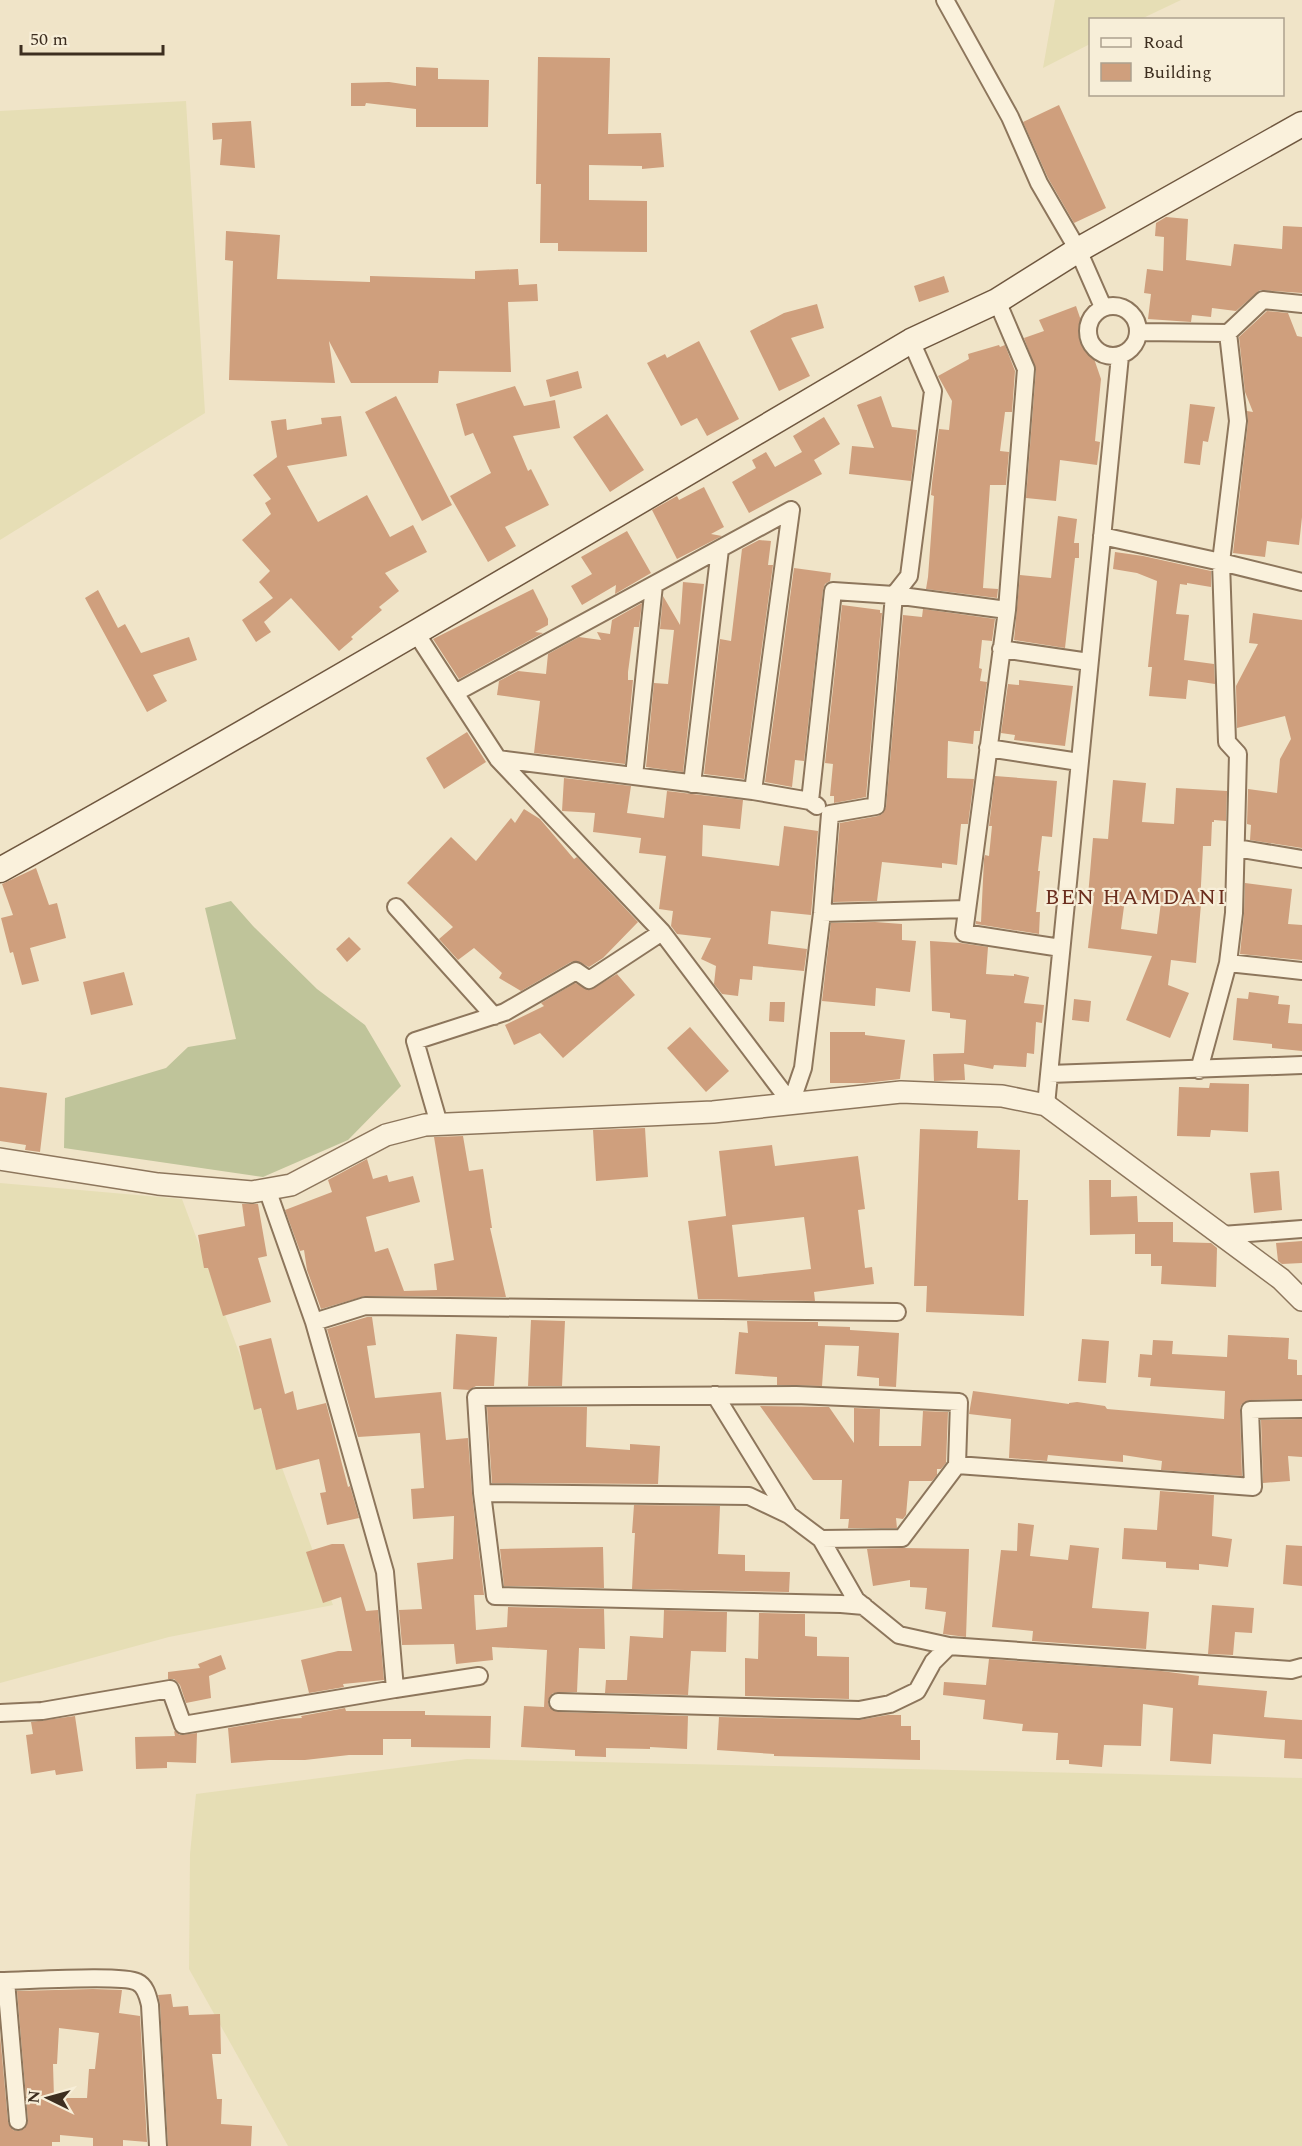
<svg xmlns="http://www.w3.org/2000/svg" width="1302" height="2146" font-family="Spectral,serif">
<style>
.farmland{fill:#e6deb5}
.cemetery{fill:#bfc49a}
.building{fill:#cf9f7d;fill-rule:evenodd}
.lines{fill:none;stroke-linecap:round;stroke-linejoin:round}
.minor-casing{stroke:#8d765c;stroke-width:20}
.tertiary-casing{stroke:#8d765c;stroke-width:24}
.secondary-casing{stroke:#6f573f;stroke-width:27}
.minor{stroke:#faf1dc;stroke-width:16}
.tertiary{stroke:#faf1dc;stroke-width:21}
.secondary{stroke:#faf1dc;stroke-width:24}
.labels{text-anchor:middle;stroke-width:4.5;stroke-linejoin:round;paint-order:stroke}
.quarter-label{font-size:22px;letter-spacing:1.5px;fill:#6b2e1e;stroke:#f7eed8}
</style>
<rect width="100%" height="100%" fill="#f0e4c8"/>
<path class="farmland" d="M1055,0H1181L1141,19L1090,20V44L1043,68Z
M186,101L205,413L0,540V111Z
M0,1183L182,1199L333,1605L169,1637L0,1683Z
M467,1759L1302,1778V2146H288L189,1969L190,1854L196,1794Z"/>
<path class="cemetery" d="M231,901L253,926L317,989L365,1025L401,1086L348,1140L263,1177L64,1148L65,1098L166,1068L188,1047L236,1039L205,908Z"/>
<path class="building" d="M538,57L610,58L608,134L661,133L664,167L642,169V166L589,165V200L647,201V252L558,251V243H540L541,184H536Z
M416,67L438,68V79L489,80L488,127H416V109L366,103L365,106H351V83L389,82L416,86Z
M1059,105L1106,208L1074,223L1048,178L1023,122Z
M251,121L255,168L220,165L222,139L213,140L212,123Z
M1166,217L1188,219L1186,260L1231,266L1234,244L1282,249L1283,226L1302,227V293L1260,290L1236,311L1212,308L1211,317L1192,315L1191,322L1148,319L1151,294L1144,293L1147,269L1163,271L1164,237L1155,236L1156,223Z
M226,231L280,235L277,279L370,282V276L475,279V271L518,269L519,285L537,284L538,301L508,302L511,372L439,371L438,383H351L329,341L335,383L229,380L233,261L225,260Z
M944,276L949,292L919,302L914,286Z
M817,304L824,328L791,338L810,376L779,391L750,331L784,313Z
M1076,306L1101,379L1095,441L1100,442L1097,465L1060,460L1056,501L1026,498L1036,370L1024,338L1044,331L1039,320Z
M1267,311L1288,313L1297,336L1302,337V517L1299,545L1267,541L1265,557L1233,553L1248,422L1247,411L1253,412L1245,392L1239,337Z
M699,341L739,419L707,436L697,418L681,426L647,363L665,354L667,358Z
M999,345L1000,347L1005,345L1015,371L1012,412H1005L1000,451L1009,452L1006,485H990L983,588L998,589L997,598L926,589L928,577L934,496L931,495L932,483L939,429L949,430L952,401L938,376L969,359L968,354Z
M578,371L582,388L550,397L546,380Z
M515,386L524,406L555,400L560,428L513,436L528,471L531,469L549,505L505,527L516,546L488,562L450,496L491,473L473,433L465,436L456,404Z
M396,396L452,505L422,521L365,412Z
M881,396L892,427L917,430L911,481L849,474L852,446L874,448L857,405Z
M1190,404L1215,407L1208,442L1203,441L1200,465L1184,463Z
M607,414L644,470L610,492L573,437Z
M341,416L347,456L287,466L318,522L367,495L390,537L413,525L427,552L385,573L399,591L379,607L382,610L351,637L353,639L339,651L291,598L264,622L271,632L256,642L242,620L273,598L259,582L270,571L242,540L271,514L265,503L271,499L253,475L277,457L271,421L286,419L287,430L322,424L321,418Z
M824,417L840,444L814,460L822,474L749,513L732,482L756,468L752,460L766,452L775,467L802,452L793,436Z
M704,487L724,527L711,534L722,536L677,559L652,510L677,496L679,500Z
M1058,516L1077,519L1074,543H1079V558H1075L1065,648L1014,640L1020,575L1051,578Z
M627,531L651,573L615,594L616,585L582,605L571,586L592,574L581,557Z
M759,540L771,541L768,565H773L744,779L704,774L720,639L731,641L742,549Z
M1115,552L1143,556L1211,571V587L1187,583V585L1180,584L1176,614L1189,615L1184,660L1214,664L1215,684L1188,680L1186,699L1149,696L1152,667H1148L1157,581L1137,573L1113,569Z
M794,568L831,573L830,581L825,584L823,590L804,761L795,760L792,787L765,782Z
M683,582L704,584L683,772L646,767L654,683L668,684L674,630L660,629L663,596L680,625Z
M533,589L548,619V625L535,632L543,633L459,679L433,639Z
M98,590L118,628L125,624L141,653L189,637L197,660L153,675L167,701L147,712L85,598Z
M642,603L639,627H634L628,672V680H633L625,764L534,753L540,701L497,695L499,681L518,671L546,674L548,654L579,637L601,640L597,632L610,634L612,620Z
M842,605L880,610V613H882L866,797L834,803V796H830L833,764L825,763Z
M923,609L995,619L992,641L982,640L979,668L982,669L980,681L987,682L980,731H974L973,744L948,741L947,778L974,779L968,824H961L957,865L942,863V868L882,862L877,901L833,902L840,823L878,816L882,814L886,807L903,615L922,617Z
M1253,613L1302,620V848L1250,840L1251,825L1247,824L1248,789L1277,793L1280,759L1291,739L1285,716L1237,728L1236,686L1258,644L1249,643Z
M1019,680L1073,686L1065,746L1014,740L1015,735L1001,733L1008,684L1019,685Z
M467,732L486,762L444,789L426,758Z
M995,776L1057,781L1052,837L1042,836L1038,871H1040L1036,912H1040L1039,934L976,924V921L981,922L984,859L985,855L989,856L992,826H989Z
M564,778L631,786L627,813L664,818L667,791L743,800L740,829L703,825L702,856L779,866L784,826L818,831L811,915L771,911L768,944L807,949L804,971L753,966L752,980L740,979L738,996L722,994L714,984L716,966L701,959L711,938L677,934L671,926L673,911L659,909L666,856L639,853L641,838L593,832L595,813L562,811Z
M1113,780L1146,783L1142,822L1174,824L1176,788L1227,791L1226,821L1214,820V822H1212L1211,846H1203L1200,904H1201L1196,963L1171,960L1168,985L1189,993L1170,1038L1126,1020L1152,956L1088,948L1094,896H1088L1093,838L1108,839ZM1125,899L1161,902L1157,934L1121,929Z
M524,809L540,819L574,859L577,857L638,922L603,958L589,967L577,961L571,962L521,991L499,978L502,973L474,948L458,960L439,939L453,927L407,883L451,837L476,861L511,818L515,823Z
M36,868L49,905L57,903L66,938L30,948L39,981L22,985L13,952L10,953L1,918L13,915L2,884Z
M1245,883L1292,889L1288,924L1302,925V960L1240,954L1244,914Z
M875,922L902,924V940L916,941L910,992L876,988L875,1006L822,1001L831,923Z
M349,937L361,949L347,962L336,949Z
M930,941L960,943L988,947L986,974L1014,976V974L1029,977L1024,1003L1044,1005L1042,1023L1036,1022L1034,1054L1027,1053L1026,1067L994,1065L993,1069L964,1064L965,1080L934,1081L933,1054L964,1053L966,1020L950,1018V1013L932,1011Z
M124,972L133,1005L91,1015L83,982Z
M617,974L635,995L563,1058L540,1033L514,1045L505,1025L544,1006L541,1003L575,983L590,990Z
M1249,992L1279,996L1278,1004L1290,1005L1288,1023L1302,1024V1051L1272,1048V1044L1233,1040L1237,998L1248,999Z
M1074,999L1091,1001L1089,1022L1072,1020Z
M770,1002H785L784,1022L769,1021Z
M690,1027L729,1071L706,1092L667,1048Z
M830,1032H865V1035L905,1040L900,1079L865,1083H830Z
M1210,1083L1249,1084L1248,1132L1211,1130L1210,1137L1177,1136L1179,1087L1209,1088Z
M0,1087L47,1093L40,1152L25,1150L26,1145L0,1141Z
M645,1128L648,1177L596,1181L593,1130Z
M920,1129L978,1131L977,1148L1020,1150L1018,1200H1028L1024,1316L926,1312L927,1286H914Z
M463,1136L469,1171L483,1169L492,1228H490L506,1297L365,1296L321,1309L307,1270L304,1250L300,1251L285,1210L332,1192L328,1180L367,1159L373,1179L387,1175L389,1182L413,1176L420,1202L366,1217L375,1252L388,1248L404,1291L437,1290L434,1264L454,1260L434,1137Z
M772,1145L775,1166L858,1156L865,1209L858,1210L865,1268L872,1267L874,1284L814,1292L815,1301L698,1299L688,1221L726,1216L719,1151ZM804,1217L811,1269L738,1277L732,1225Z
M1279,1171L1282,1210L1254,1213L1250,1173Z
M1089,1180H1111V1197L1137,1196L1138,1222H1173V1242L1211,1243L1217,1248L1216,1287L1161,1284L1162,1266H1151V1254H1135V1234L1090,1235Z
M242,1204H258L267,1256L258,1258L271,1302L223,1316L208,1268H204L198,1235L245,1226Z
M1302,1241V1263L1282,1264L1278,1261L1276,1243Z
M367,1317H372L376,1345L367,1346L375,1398L441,1392L446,1440L468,1438L472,1494L484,1595H474L476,1630L507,1627L508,1607L604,1609L605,1649L579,1648L577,1692L553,1693L548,1701L549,1707L558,1712L688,1716L687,1749L650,1747V1749L606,1748V1757L575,1756V1750L521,1747L524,1706L544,1707L547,1650L492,1647L493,1660L456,1664L454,1644L402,1645L399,1610L422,1609L417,1563L453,1559L454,1516L413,1519L411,1489L424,1488L420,1433L358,1437L327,1329Z
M531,1320L565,1321L562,1386H528Z
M747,1321L818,1322V1326L850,1327V1330L899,1333L896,1387L879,1386V1378L857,1376L859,1346L825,1345L822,1386L777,1385V1377L735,1374L739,1332L748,1333Z
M456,1334L497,1337L494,1386H476L469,1390L453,1389Z
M1228,1335L1289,1338L1288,1359L1297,1360V1375H1302V1399L1250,1400L1241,1405L1240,1410L1242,1476L1161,1470L1162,1461L1123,1455V1462L1048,1455L1047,1461L1009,1458L1011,1419L969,1414L973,1391L1069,1404V1403L1077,1402L1105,1406L1107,1409L1224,1419L1225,1391L1150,1386L1151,1378L1138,1377L1140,1354L1152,1355L1153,1340L1173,1341L1172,1354L1227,1357Z
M271,1338L285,1394L293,1391L297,1410L326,1403L348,1487L350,1486L359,1518L327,1525L320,1493L326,1492L319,1459L276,1470L261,1408L254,1410L239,1346Z
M1082,1339L1109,1341L1106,1383L1078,1381Z
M760,1406L829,1407L854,1443V1408L880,1409L879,1446H921L923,1411L948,1412L946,1463L941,1469H937V1475L932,1481H909L906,1515L903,1519L896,1518L897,1528H848L849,1519H840L842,1480H813Z
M487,1407H587L586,1447L630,1450V1444L660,1446L658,1484L492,1483Z
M1302,1419V1457L1288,1456L1290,1481L1263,1483L1261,1420Z
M1160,1491L1214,1495L1212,1536L1232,1539L1228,1567L1199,1564V1570L1166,1568V1562L1122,1559L1124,1528L1157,1530Z
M634,1505L720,1506L718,1554L745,1555V1571L790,1572L789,1592L632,1589L635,1533H632Z
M1018,1523L1034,1525L1030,1556L1068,1560L1070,1545L1099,1548L1092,1608L1149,1612L1146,1649L1032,1641L1033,1631L992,1627L1001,1550L1017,1551Z
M332,1544H344L366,1611L378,1610L384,1680L343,1684L344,1687L309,1693L301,1660L338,1651H352L341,1597L323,1603L306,1552Z
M1286,1545L1302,1546V1586L1283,1584Z
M603,1547L604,1588L504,1586L500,1549Z
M902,1548L969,1549L966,1637L943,1634L946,1612L925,1609L927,1588L910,1587V1580L873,1586L867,1549Z
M1212,1605L1254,1608L1252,1633L1235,1632L1233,1655L1208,1654Z
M664,1610L727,1612L726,1652L691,1651L688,1695L605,1693L606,1680H627L630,1636L663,1638Z
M759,1613L805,1614V1636L817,1637V1656L849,1657V1699L745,1696V1658L758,1659Z
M221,1655L226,1669L209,1676L211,1698L186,1703L180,1685L174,1679H168V1672L200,1668L198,1664Z
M989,1659L1161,1671L1199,1676L1198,1685L1267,1691L1264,1717L1302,1720V1759L1284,1758L1285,1740L1213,1734L1211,1764L1170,1761L1173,1708L1143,1704L1141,1746L1104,1745L1102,1767L1069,1764V1760H1056L1058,1733L1022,1731L1023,1724L983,1719L985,1700L943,1695L944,1682L986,1685Z
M345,1708L346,1711H425V1715L491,1716L490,1748L411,1747V1739H383V1755H349L305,1760H269L231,1763L228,1728L282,1719L302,1718L301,1716Z
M888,1715H901V1726H911V1740H920V1760L774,1756V1754L717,1750L719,1717L859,1720Z
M75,1716L83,1771L56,1775L55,1770L31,1774L26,1735L33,1734L31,1722Z
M174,1731L180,1735L197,1733L196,1763L167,1762V1768L136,1769L135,1737L175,1736Z
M93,1989L122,1990L119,2013L140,2016L147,2142L123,2140V2146H93V2138L60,2135V2142H52V2146H0V2034L8,2122L13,2130L18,2131L24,2129L28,2121L17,1991ZM59,2028L99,2033L95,2069H89L87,2098H54L53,2064H57Z
M171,1994L173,2007L188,2006L189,2015L220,2014L221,2054H212L217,2099H222L221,2124L252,2126L251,2146H168L160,2004L158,1995Z"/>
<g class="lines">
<g class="minor-casing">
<path id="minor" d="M945,0L1010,117L1039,183L1078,250L1103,307
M1088 331a25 25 0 1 1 50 0a25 25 0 1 1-50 0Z
M1139,332L1228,333L1238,421L1221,562L1227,742L1238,754L1234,913L1228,963L1199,1070
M1228,333L1263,300L1302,304
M1102,536L1221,562L1302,582
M1007,610L964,933L1061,948
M416,633L498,759L662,932L791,1103L803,1068L822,913L830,814L876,806L894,595L1007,610L1026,369L997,301
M1001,649L1089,662
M455,693L791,510
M988,748L1079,762
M498,759L753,791L810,801L817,806
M634,776L654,585
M692,784L720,549
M753,791L791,510
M810,801L833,591L894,595L909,576L933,391L911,341
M1236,848L1302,859
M396,907L494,1016
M822,913L967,909
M1228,963L1302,971
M1049,1074L1302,1065
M1046,1105L1120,356
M439,1124L415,1041L505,1012L576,971L589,980L662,932
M1222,1235L1302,1229
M314,1322L365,1306L897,1312
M715,1395L789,1515
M957,1465L1253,1487L1250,1410L1302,1409
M482,1493L749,1496L789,1515L821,1539L856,1600L899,1635L949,1646
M821,1539L902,1538L957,1465L959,1402L796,1395L476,1397L482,1493L495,1596L841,1604L864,1606
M395,1689L479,1676
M558,1702L859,1710L890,1704L917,1691L933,1662L949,1646L1291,1670L1302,1667
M0,1713L42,1711L170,1689L183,1725L395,1689L385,1572L314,1322L267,1189
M0,1981C23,1981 122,1974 137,1982C146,1986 148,1997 150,2005L158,2146
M6,1981L18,2121"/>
</g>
<g class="tertiary-casing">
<path id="tertiary" d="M0,1159L158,1184L252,1192L291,1185L386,1135L425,1125L713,1112L901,1092L1002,1096L1046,1105L1281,1279L1302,1300"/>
</g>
<g class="secondary-casing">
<path id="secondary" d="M0,870C307,699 608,520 911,341L997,301L1078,250L1302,124"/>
</g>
<use href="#minor" class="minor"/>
<use href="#tertiary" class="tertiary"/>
<use href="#secondary" class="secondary"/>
</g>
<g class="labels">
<g class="quarter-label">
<text x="1136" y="904">BEN HAMDANI</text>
</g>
</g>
<rect x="1089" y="18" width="195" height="78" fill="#f7eed8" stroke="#ada18e" stroke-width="1.5"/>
<rect x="1101" y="38" width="30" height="9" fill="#faf1dc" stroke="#ada18e" stroke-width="1.5"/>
<text x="1143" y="48" font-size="18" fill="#3d2e20">Road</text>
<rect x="1101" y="63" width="30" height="18" fill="#cf9f7d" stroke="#ada18e" stroke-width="1.5"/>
<text x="1143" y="78" font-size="18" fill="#3d2e20">Building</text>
<g transform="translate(48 2098) rotate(275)" stroke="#f7eed8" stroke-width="4.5" paint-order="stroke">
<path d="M0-4.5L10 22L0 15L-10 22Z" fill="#3d2e20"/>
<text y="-9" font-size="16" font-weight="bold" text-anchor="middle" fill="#3d2e20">N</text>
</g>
<path d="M21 45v9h142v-9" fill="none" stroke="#3d2e20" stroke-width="3"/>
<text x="30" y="45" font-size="18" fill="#3d2e20" stroke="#f7eed8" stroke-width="4.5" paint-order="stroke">50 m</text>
</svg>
